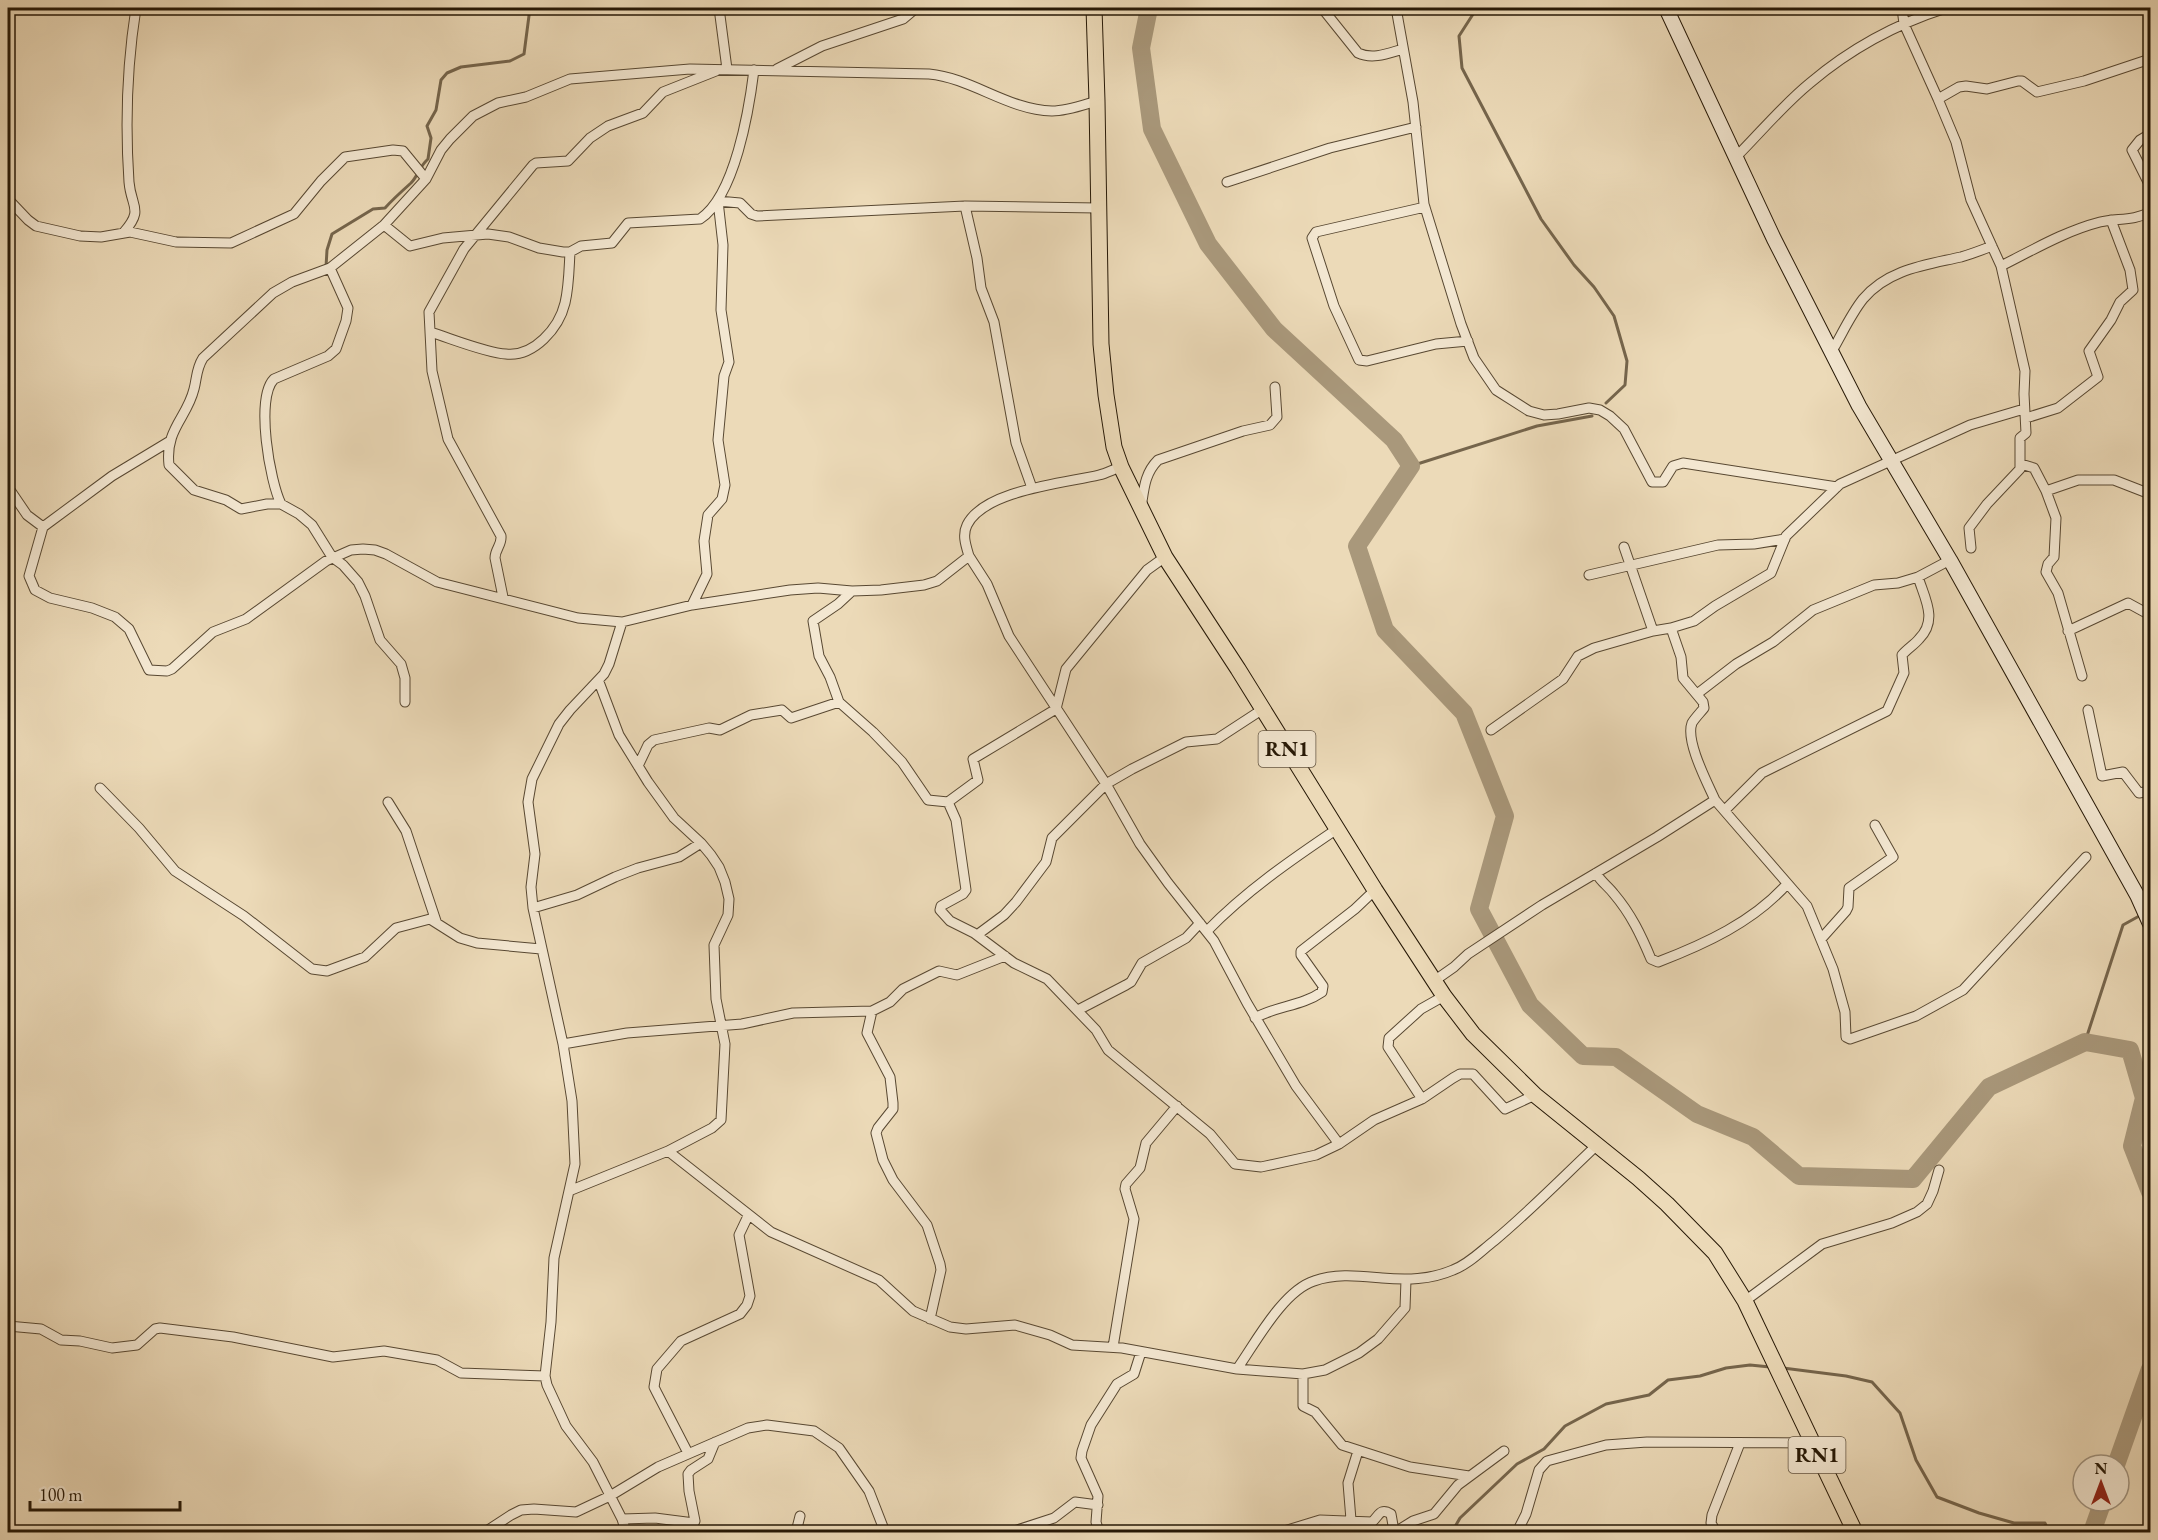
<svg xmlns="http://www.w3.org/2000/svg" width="2158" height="1540" font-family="'EB Garamond',serif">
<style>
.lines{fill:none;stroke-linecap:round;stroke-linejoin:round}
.stream{stroke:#75654c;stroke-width:3}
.river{stroke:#a9987b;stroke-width:18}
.minor-casing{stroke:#584832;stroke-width:11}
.secondary-casing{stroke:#261806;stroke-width:16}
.trunk-casing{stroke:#261806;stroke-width:17}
.minor{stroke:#f3e7d1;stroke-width:9}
.secondary{stroke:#f3e7d1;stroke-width:14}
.trunk{stroke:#ecdab8;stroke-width:15}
.labels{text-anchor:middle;stroke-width:6;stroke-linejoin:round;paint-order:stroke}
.shield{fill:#f3e7d1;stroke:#645643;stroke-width:1.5}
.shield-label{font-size:21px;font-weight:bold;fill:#261806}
</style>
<rect width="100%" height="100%" fill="#ecdab8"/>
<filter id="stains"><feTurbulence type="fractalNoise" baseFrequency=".00333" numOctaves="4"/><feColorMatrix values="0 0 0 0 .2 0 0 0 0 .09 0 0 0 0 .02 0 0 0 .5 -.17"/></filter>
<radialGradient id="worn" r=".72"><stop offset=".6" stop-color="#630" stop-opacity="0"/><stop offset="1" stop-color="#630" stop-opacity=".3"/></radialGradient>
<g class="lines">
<path class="stream" d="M1477,8L1459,36L1462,68L1541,219L1574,265L1594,287L1614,316L1627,361L1625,385L1606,403
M326,267L327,250L332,234L373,209L385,208C393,199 402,191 411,183C418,176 419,167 428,159L431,138L427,126L436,110L441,80L447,73L461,67L510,61L524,54L530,8
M1411,466L1537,426L1592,416
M2085,1042L2123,925L2141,915
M1783,1368L1846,1376L1872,1382L1900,1413L1916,1460L1937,1497L1979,1513L2014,1523H2045L2049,1532
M1452,1532L1460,1518L1517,1464L1544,1449L1565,1426L1606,1404L1649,1395L1668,1380L1700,1376L1726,1368L1750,1365L1770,1367"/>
<path class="river" d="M1149,8L1141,48L1152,129L1208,244L1274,329L1394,440L1411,466L1357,546L1385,630L1464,713L1505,816L1479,909L1530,1005L1583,1056L1616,1057L1697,1114L1753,1137L1799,1176L1913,1179L1989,1087L2085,1042L2130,1050L2144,1098L2132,1146L2150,1192
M2116,1465L2150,1369
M2092,1532L2103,1501"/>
<g class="minor-casing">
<path id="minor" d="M719,8L727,69
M1322,8L1358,53C1373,60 1389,53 1403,49
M1396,8L1413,102L1424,204L1461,324L1474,358L1496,390L1529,411L1544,415L1558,414L1589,408L1600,410L1610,416L1624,429L1652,482H1663L1673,466L1683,463L1837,487
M1902,8L1904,24L1938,99L1956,142L1971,200L2001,266L2025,371L2024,394L2026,433L2020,438V469L1987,504L1969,528L1971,548
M777,69L822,46L903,19L916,8
M1938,99L1959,87L1966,86L1987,89L2018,81H2022L2037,92L2084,81L2150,59
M2150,134L2140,140L2132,150L2150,186
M1735,158C1760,133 1783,105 1810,83C1850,49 1896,24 1946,8
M1227,182L1330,148L1416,127
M8,199L28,220L36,226L80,236L101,237L130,232L176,242L231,243L294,214L321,181L345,157L393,150L403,151L426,179
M718,201L740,203L751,214L757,216L965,206L1098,208
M965,206L977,258L981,288L994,322L1016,443L1032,488
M1425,207L1316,232L1312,238L1334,306L1359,360L1367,361L1436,344L1468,341
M384,225L410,246L443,238L488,234L509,237L539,248L563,252H570L581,246L612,243L628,223L700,219C735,196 749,110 754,70
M124,232C144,209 131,207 129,182C125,123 127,65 136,8
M2001,266C2033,250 2065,231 2100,222C2117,218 2134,221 2150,212
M430,332C450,338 486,353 506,354C534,357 559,328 565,303C569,286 569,269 570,252
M1832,351C1842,334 1851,314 1863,299C1888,269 1926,265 1961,257C1971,254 1982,250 1992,246
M8,387L9,397L8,410
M2026,418L2058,408L2098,377L2089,351L2111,320L2120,302L2133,290L2130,270L2111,220
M170,441L112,476L43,527L29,576L35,590L50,598L92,608L115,617L129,629L149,670L167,671L172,669L213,632L246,619L326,561L351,550L363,549L375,550L386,554L437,582L578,618L622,622L692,605L790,590L818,588L852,591L881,590L924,585L937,581L969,556C966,546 962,535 967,525C984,490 1066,483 1099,475C1107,473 1114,469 1121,467
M2021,464L2034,468L2046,491L2078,480H2114L2150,494
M8,487L27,515L43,527
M2046,491L2056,518L2054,557L2048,564L2046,572L2058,593L2082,676
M281,504C270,482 255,398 274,379L328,356L336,349L346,321L348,308L330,268
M1141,508C1144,490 1144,474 1158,460L1243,431L1270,425L1277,417L1275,387
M969,556L987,584L1009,636L1106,784L1140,844L1168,883L1214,941L1247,1003L1296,1086L1339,1144
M1589,575L1718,545L1754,544L1785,539
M852,591L838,604L813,621L819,656L830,677L839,702L873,732L902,762L928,800L948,802L956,820L966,890L963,894L941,906L940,910L950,921L974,933L1014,963L1047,979L1096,1030L1108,1050L1210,1134L1235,1164L1261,1167L1316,1155L1339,1144L1374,1120L1422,1099L1453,1078L1460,1074H1473L1505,1109L1535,1095
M503,597L495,558C495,549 502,545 501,536L448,439L432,371L429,312L464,249L533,165L536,163L568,161L590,138L608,126L643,113L663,92L716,71
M692,605L707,574L704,541L708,515L722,499L725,485L718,440L724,376L729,362L721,310L723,245L718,201
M622,622L609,664L604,674L570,710L559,724L532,779L528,802L535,854L531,887L533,908L563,1044L572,1101L575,1164L554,1258L551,1322L545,1376L547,1385L566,1426L593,1462L622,1519L626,1532
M1671,628L1694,621L1715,606L1771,573L1786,536L1840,484L1970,425L2024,409
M2068,631L2128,603L2150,615
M599,682L619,735L648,782L674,818L701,843L711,855L719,867L725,882L729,899L728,915L714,945L716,999L725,1044L721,1120L712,1128L668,1151
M1697,694L1736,664L1773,642L1813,610L1874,585L1898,583L1918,577L1950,560
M405,702V678L401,664L380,640L365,596L358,582L343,565L332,557L312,525L299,514L281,504H267L241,509L226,500L194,490L169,465C165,429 187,418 194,389C197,378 196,369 203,358L273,293L292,282L330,268L384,225L426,179L441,150L450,139L473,116L498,103L526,97L570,79L690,69L929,74C972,78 1008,110 1052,111C1067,111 1083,105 1097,101
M2088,710L2102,776L2123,772L2139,793L2150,791
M1491,730L1563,679L1578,656L1594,648L1653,631
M638,766L648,745L654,740L709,728L720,730L751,715L782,710L791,718L839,702
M100,788L139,828L175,871L244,916L312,969L327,971L365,957L396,928L430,919L460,938L477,943L541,949
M1715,800L1807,906L1833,969L1845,1012L1846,1037L1850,1039L1916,1016L1963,990L2086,857
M388,802L406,831L436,921
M948,802L978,780L973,759L1056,709L1066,669L1147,570L1165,557
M1725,810L1762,773L1887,711L1904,673L1902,655C1907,649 1914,645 1919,639C1938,620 1925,599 1918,577
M1596,873C1601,882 1608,886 1614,894C1631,914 1641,935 1651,959L1658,962C1705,944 1753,922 1787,884
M533,908L577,895L615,877L638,868L679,857L701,843
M1207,931C1246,891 1291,860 1337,829
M977,935L1004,915L1016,902L1046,862L1052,838L1106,784L1132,769L1186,742L1217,739L1263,709
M1821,939L1846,911L1848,907L1849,888L1893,857L1875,825
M1434,981L1454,967L1468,954L1542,905L1657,837L1715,800C1708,784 1685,741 1692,723C1695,718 1700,713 1704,708L1703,702L1683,678L1681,657L1671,628L1653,631L1624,547
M1078,1010L1126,985L1131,982L1142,963L1186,938L1200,923
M872,1011L867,1033L890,1077L893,1103V1109L878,1128L876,1133L883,1160L893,1180L927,1225L940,1264L941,1270L930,1319
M1255,1018C1276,1006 1302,1006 1322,992L1323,986L1301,955V951L1355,909L1375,890
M563,1044L627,1033L742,1024L793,1013L872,1011L890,1002L903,989L939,971L957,975L1005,956
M1422,1099L1388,1047L1389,1038L1421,1009L1444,996
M569,1191L668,1151L771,1232L879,1280L913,1311L950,1327L966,1329L1015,1325L1050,1335L1072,1345L1122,1348L1237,1369C1256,1342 1283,1291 1314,1281C1336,1273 1359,1276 1382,1278C1406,1280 1430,1280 1453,1270C1469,1264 1481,1251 1494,1241C1530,1211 1563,1177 1597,1145
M1745,1301L1822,1244L1892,1223L1917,1212L1927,1204L1933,1191L1939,1170
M8,1326L41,1329L61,1340L80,1341L112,1348L137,1345L155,1329L160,1328L233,1337L333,1357L384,1351L437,1360L461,1373L545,1376
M1113,1347L1134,1219L1125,1189L1126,1184L1140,1168L1146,1143L1177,1106
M1237,1369L1303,1374L1325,1370L1359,1353L1378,1339L1405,1308L1406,1280
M1303,1374V1406L1315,1412L1342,1445L1410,1467L1469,1476
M688,1453L657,1393L654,1387L657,1369L681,1341L740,1314L747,1305L750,1296L739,1235L748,1216
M622,1519L655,1518L694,1523L695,1521L689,1491L688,1474L691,1470L708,1459L715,1442
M485,1532L511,1515L521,1510L534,1509L576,1512L610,1496L658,1467L748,1428L767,1425L814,1431L839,1448L869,1491L885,1532
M796,1532L800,1516
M1011,1532L1054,1518L1075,1502L1098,1505
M1099,1532L1096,1522L1098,1496L1081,1458L1082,1451L1091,1425L1117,1384L1134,1374L1141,1352
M1281,1532L1320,1520L1372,1522C1379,1516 1380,1507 1391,1514L1394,1531H1397L1413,1521L1434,1514L1458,1485L1504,1451
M1352,1532L1348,1483L1358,1451
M1517,1532L1526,1514L1539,1470L1547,1461L1606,1445L1647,1442L1811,1443
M1716,1532L1711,1523L1712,1515L1740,1443"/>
</g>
<g class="secondary-casing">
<path id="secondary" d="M1666,8L1774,239L1859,406L1950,560L2137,895L2150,924"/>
</g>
<g class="trunk-casing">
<path id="trunk" d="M1094,8L1097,101L1101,344L1106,395L1114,447L1121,467L1165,557L1238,669L1375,890L1444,996L1473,1034L1535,1095L1638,1178L1667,1204L1715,1253L1745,1301L1855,1532"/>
</g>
<use href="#minor" class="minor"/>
<use href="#secondary" class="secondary"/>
<use href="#trunk" class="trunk"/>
</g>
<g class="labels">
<g class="shield">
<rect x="1258.5" y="731" width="57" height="36" rx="4.5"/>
<rect x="1788.5" y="1437" width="57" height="36" rx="4.5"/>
</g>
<g class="shield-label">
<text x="1287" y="756">RN1</text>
<text x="1817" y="1462">RN1</text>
</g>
</g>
<rect width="2158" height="1540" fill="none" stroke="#ecdab8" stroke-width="30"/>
<rect x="9" y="9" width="2140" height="1522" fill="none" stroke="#261806" stroke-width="3"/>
<rect x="15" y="15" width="2128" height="1510" fill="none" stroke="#261806" stroke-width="1.5"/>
<g transform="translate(2101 1483)"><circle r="28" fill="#f3e7d1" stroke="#a19480" stroke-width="1.5"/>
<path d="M0-4.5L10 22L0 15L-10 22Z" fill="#8f2418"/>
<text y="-9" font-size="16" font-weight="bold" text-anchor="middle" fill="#261806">N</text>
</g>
<path d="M30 1501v9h150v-9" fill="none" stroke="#261806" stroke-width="3"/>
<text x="39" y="1501" font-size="18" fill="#261806" stroke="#f3e7d1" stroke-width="4.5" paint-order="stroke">100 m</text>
<rect width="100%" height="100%" filter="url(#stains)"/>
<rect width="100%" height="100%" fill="url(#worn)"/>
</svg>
